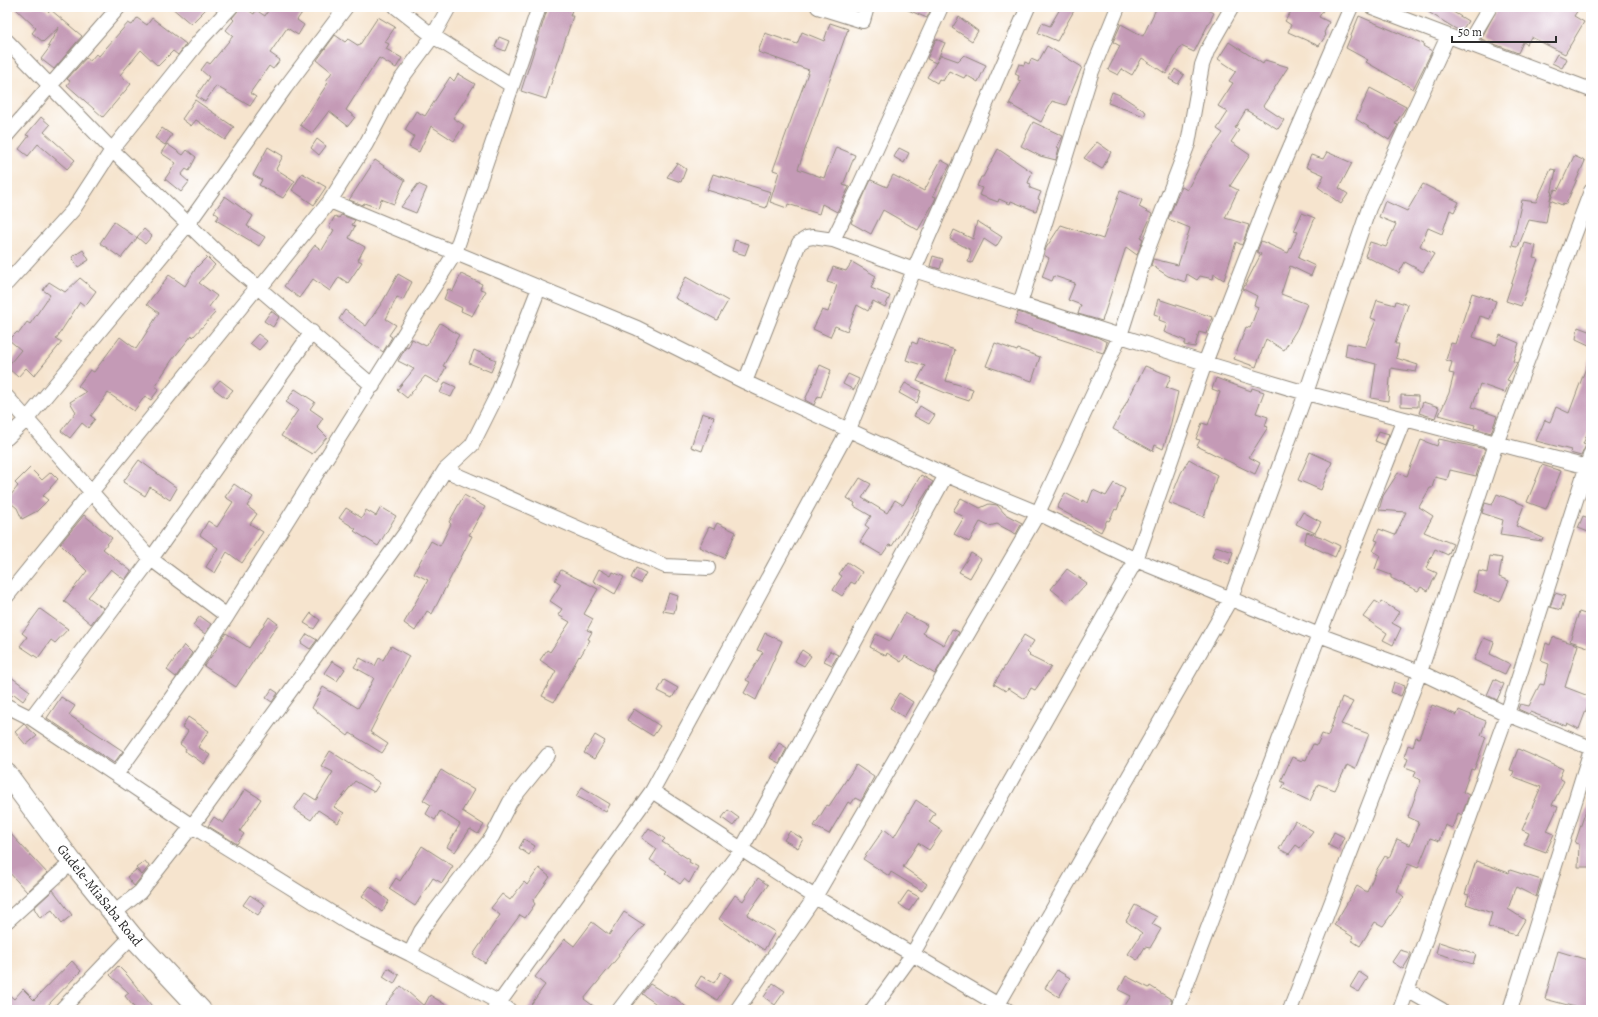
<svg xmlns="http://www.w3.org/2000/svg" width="1598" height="1017" font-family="Alegreya,serif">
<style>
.building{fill:#c49ab6}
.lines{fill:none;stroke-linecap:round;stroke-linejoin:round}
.street-casing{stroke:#90887c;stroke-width:16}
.secondary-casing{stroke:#90887c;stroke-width:22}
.street{stroke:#fff;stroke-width:14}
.secondary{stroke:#fff;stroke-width:20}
.labels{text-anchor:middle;stroke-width:3;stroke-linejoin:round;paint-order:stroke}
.street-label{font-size:14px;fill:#2b2b2b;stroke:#fff}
</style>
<rect width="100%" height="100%" fill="#fff"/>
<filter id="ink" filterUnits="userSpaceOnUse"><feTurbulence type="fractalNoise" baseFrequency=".025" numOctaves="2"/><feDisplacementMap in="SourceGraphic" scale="8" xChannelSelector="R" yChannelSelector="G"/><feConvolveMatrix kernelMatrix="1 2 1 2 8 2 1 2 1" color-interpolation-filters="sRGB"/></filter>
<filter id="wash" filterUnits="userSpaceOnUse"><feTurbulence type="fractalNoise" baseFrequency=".012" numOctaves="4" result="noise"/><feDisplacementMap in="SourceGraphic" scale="16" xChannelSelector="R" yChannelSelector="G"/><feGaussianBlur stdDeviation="0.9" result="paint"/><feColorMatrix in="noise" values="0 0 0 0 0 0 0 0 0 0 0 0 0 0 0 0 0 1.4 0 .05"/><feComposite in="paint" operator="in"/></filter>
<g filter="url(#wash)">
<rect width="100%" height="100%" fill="#f6e4ce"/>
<g id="blocks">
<path class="building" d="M14,7H43L49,12L51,10L82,36L54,69L41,59L50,47L48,46L59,27L43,42L32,33L36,28Z
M171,7H208L191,24Z
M239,7H243L254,14L256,10L265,16L270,7H279L287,11L290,7H306L297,20L304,25L298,35L287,28L270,53L280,60L273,69L269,66L250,93L256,97L250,106L216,86L205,102L196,96L209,77L201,70L207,62L210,64L233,36L226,30L234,20L232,18L237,12Z
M548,7H573L570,16H573L546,99L521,91Z
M901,7H932L927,18Z
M1061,7H1076L1057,41L1038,33L1042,23L1050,26Z
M1157,7H1203L1214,13L1194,52L1181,46L1166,74L1142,58L1132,75L1122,69L1118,75L1108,70L1120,46L1113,42L1121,24L1143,36Z
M1294,7H1325L1319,17L1329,22L1324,33L1326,35L1319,46L1288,32L1291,25L1285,21Z
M1420,7H1445L1468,21L1461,32Z
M1498,7H1580L1574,16L1584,22L1565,54L1531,37L1527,44L1523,42L1518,53L1481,39Z
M1359,16L1424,44L1423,46L1432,51L1413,89L1366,62L1368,60L1346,48Z
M378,17L395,27L385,42L389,44L386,49L402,58L396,68L379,58L346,110L355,117L348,126L329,111L312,133L300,125L328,83L326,81L332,72L317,60L335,35L345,42L348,39L359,46Z
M959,17L978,31L972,41L952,28Z
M137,18L147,25L152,18L186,44L178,55L173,51L158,66L141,50L120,75L131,84L103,117L67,85L70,81L67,79L86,58L90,61L96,54L99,56L128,23L132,25Z
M830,23L848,29L798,169L824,178L836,147L855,155L843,185L849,187L837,212L822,204L819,214L788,204L787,208L770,202L779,172L773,170L809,70L758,52L765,33L797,44L802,32L824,41Z
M499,37L509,41L505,51L495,47Z
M936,39L945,43L936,63L927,59Z
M1229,42L1263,64L1265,60L1288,67L1263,106L1284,120L1278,129L1246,110L1235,128L1239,130L1231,142L1250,155L1230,186L1238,190L1225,218L1249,225L1242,245L1236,242L1224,280L1214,274L1213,279L1200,276L1197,280L1187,274L1185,282L1168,276L1151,265L1153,259L1178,265L1190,228L1168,219L1178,195L1182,187L1187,190L1204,159L1223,133L1217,129L1228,112L1218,106L1233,83L1229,81L1236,71L1218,59Z
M1047,46L1082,67L1066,105L1052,101L1041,122L1009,104L1021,81L1018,80L1019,76L1015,74L1019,64L1024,65L1025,62L1029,64L1031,59L1038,62Z
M1557,54L1567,59L1562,68L1552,63Z
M941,55L958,61L964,55L986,65L978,82L966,75L964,78L949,71L943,81L939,79L937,83L927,77Z
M1175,69L1184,75L1178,84L1169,79Z
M458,74L475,84L453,118L464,125L454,141L431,126L419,152L409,147L414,136L405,130L416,111L425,116L450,77L454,81Z
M1370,88L1406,107L1395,124L1398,125L1389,140L1356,119Z
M1112,92L1120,95L1146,112L1144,116L1108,103Z
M195,100L234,127L225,140L196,120L191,126L182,119Z
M41,117L50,125L44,132L75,160L67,169L38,144L28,156L19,149L29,136L26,135Z
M1033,122L1063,136L1057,147L1059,148L1056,160L1040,156L1021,146Z
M162,128L172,135L165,145L155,138Z
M317,139L326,146L319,155L311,148Z
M1097,142L1111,152L1102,169L1084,158Z
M167,144L183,155L187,150L196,157L189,171L186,169L181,175L189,182L181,192L165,179L176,163L161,153Z
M268,147L283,156L276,169L295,181L283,198L259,185L262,180L253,175Z
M899,148L909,153L904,163L894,157Z
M998,149L1032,172L1028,183L1031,184L1030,188L1041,192L1038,199L1040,200L1036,211L1011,201L1010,204L999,199L998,202L979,195L982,188L977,186L981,177H983Z
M1327,152L1352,163L1339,188L1348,194L1341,204L1318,187L1324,175L1306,167L1311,155L1323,159Z
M1574,156L1585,161L1566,204L1563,203L1562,205L1550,200L1546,223L1529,220L1518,247L1512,246L1522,200L1536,202L1551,169L1556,170L1550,200L1555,189L1558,190Z
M375,160L405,180L394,204L381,199L378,208L364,203L363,205L349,200Z
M941,160L950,165L933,196L936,197L934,202L918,230L883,210L871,234L851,223L871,180L887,187L893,175L924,191Z
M677,163L686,169L681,182L667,177Z
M302,173L326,187L314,205L292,190Z
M713,174L771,192L766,208L707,190Z
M418,184L427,188L416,213L401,207Z
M1423,184L1459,202L1454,212L1450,210L1442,234L1428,228L1420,246L1434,254L1423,272L1405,262L1399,273L1365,256L1370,242L1386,247L1396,224L1379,217L1385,201L1407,211Z
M1120,191L1142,200L1139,207L1152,214L1141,238L1143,239L1137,255L1126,247L1102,321L1078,314L1081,305L1068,300L1075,283L1054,276L1052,281L1042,277L1049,258L1044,255L1046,248L1061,225L1103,239Z
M225,196L253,216L247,226L265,237L259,246L216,220L219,216L214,212Z
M1302,213L1315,218L1298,258L1315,266L1311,276L1290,266L1281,294L1307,304L1297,329L1284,350L1266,339L1256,367L1234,359L1246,327L1250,328L1258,307L1254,305L1257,296L1243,289L1261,254L1257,252L1261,241L1288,253L1298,232L1294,231Z
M341,215L355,220L352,225L355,226L349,238L365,247L358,260L362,262L348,283L339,277L330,291L313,279L299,298L284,286L315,245L322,250L334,230L329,227L335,216L339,218Z
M977,221L1002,237L996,247L984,239L972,263L968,262L971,250L950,239L954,230L973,239Z
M114,222L137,238L121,258L100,243Z
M144,229L152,236L145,244L137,237Z
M735,240L749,244L745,255L732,251Z
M1525,243L1536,246L1533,258L1538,259L1521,306L1506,301Z
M83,250L89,260L78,267L72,257Z
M933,256L943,259L940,269L930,266Z
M207,257L215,265L199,283L217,296L209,307L215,313L193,337L192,335L172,360L155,386L159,389L151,400L145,396L134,411L108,393L91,416L95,419L88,428L82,423L70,438L61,431L76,412L70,402L86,392L78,386L90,370L94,372L120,337L136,349L159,313L147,304L169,275L185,286L196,268Z
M852,262L876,276L871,288L890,296L885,307L873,301L868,311L857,305L847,331L835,326L830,337L813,329L822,310L828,312L837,285L827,282L833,267L846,271Z
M398,274L412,282L403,300L397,297L386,319L396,325L389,335L392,337L383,352L339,319L345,310L366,326L383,301Z
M461,274L482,284L480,289L486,291L472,316L461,311L462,308L444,299L448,289L453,291Z
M686,277L728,301L717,320L675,298Z
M80,278L96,291L85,306L80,302L56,339L62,342L34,376L26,368L18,377L7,367L21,350L9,340L17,332L19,333L27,322L30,324L50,295L43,290L49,282L65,292Z
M1472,293L1496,301L1490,319L1480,316L1473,337L1496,345L1500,335L1519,343L1513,361L1517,363L1507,380L1510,381L1505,393L1480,384L1472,407L1497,416L1491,433L1474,428L1475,425L1439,415L1449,393L1454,374L1449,373L1452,362L1446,360L1451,343L1455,344Z
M1158,299L1212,317L1206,334L1199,332L1195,347L1184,345L1186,341L1164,332L1167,323L1159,320L1160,316L1154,314Z
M1377,300L1395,305L1396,301L1408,305L1395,344H1399L1396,358L1418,365L1416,372L1391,368L1388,401L1371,398L1376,364L1345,356L1347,343L1365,347L1376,320L1371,318Z
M271,311L279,317L273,327L264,321Z
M1018,312L1097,337L1107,342L1105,349L1103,353L1014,324Z
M440,323L459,335L455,342L456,343L443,366L446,367L438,383L425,376L407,398L397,390L414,369L398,361L406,347L408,348L412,339L426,346Z
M1578,327L1591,332V346L1576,339Z
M258,334L267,341L259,350L250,343Z
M919,338L955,350L946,381L973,389L969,401L948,394L917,381L925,366L906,360L912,342L917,344Z
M995,343L1017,351L1018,349L1040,357L1032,381L986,366Z
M474,350L496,360L491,372L469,363Z
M1590,357L1591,425L1583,444L1586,445L1581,456L1570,453L1571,450L1536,441L1545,420L1550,422L1556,407L1569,413Z
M820,365L831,370L821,397L818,396L814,405L805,400Z
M1145,366L1171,376L1166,388L1178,392L1170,427L1163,449L1155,445L1153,451L1113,429Z
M848,374L859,379L854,390L843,384Z
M1216,378L1251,391L1252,388L1264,392L1256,413L1268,417L1265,426L1268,427L1249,457L1260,463L1255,474L1197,446L1200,440L1196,439L1202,423L1208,425L1220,392L1212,389Z
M220,380L233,390L226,398L213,388Z
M445,382L456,387L451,397L440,393Z
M905,383L921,391L917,403L899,393Z
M295,389L315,402L310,409L323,418L317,427L327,437L312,454L281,436L298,410L286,402Z
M1401,395L1418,396V407L1401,406Z
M1423,402L1439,407L1435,418L1419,413Z
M920,406L935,415L929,424L914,416Z
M702,413L714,417L702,451L691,447Z
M1379,431L1389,434L1385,445L1375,441Z
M1439,439L1485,449L1476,476L1450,470L1447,480L1435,477L1432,488H1430L1419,507L1433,516L1424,532L1453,544L1448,555L1435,549L1426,568L1437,573L1428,591L1421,587L1418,591L1391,578V575L1375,569L1380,555L1373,551L1378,541L1375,540L1379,529L1395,535L1406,512L1379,510L1383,496L1398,473L1407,476L1421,440L1437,446Z
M1310,452L1332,462L1321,490L1298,480Z
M1189,459L1217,475L1204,517L1169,503L1181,473Z
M139,460L177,488L170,500L150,487L145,496L123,482Z
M1542,465L1561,471L1546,509L1527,502Z
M30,468L42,480L51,472L58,479L43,496L48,500L37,511L22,519L17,508L7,500L18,486L15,483Z
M921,475L933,482L892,546L889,545L882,555L860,542L869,528L865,525L871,516L854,506L855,503L847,498L860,478L871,484L862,498L887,513L895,500L903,505Z
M1114,483L1125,489L1117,510L1115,509L1109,521L1107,520L1101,532L1057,508L1065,493L1082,502V500L1088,503L1093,490L1106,496Z
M234,484L253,497L247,506L257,514L250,524L263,532L242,563L227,552L215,573L206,567L218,548L200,535L208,521L217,527L233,502L225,497Z
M1497,494L1524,505L1516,526L1543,538L1542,541L1500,535L1503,520L1482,513L1485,503L1492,505Z
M464,495L485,507L469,535L472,536L432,614L427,611L415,631L404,623L428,580L414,573L431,541L440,546L451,524L449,522Z
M961,498L980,508L989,504L997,505L1005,514L1022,523L1016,534L997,524L989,526L980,522L969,542L954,534L964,517L953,511Z
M381,507L396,516L378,546L354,531L356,529L339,518L346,508L362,518L366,510L376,516Z
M1303,512L1321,522L1315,533L1296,524Z
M84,515L112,538L103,549L131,571L125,580L111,569L88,597L103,608L91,624L64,601L87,571L60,544Z
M1583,516L1591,519V533L1578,528Z
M717,523L736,532L724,558L699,547L709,527L714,529Z
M1307,532L1324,538L1340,546L1335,557L1304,543Z
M1216,546L1233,552L1229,564L1212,557Z
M971,553L981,559L970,578L959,572Z
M1490,556L1502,558L1499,577L1509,581L1500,602L1474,592L1479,571L1487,573Z
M847,562L862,572L855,584L851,582L842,596L833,590L842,576L839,574Z
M636,568L646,573L640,583L631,578Z
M599,569L611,576L613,572L624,577L615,594L593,581Z
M1067,569L1087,583L1068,603L1051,589Z
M561,570L598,589L584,614L593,619L587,630L592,632L588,639L590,640L580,657L579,656L554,702L542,696L556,671L540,660L547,650L550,652L570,622L558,615L562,609L550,601L561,584L555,580Z
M669,593L678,596L674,613L663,611Z
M1555,593L1565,596L1561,610L1550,607Z
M1375,601L1380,604L1381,601L1399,612L1392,623L1401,628L1393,645L1383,640L1387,633L1363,617Z
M40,609L68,629L55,643L51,640L38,658L20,646L27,637L22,633Z
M1579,612L1591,616V648L1570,641Z
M311,613L320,620L314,629L304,623Z
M905,613L927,625L923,633L944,645L952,629L959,632L935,674L905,656L901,662L887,653L886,656L870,647L876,634L890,641Z
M200,616L211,624L205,634L193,625Z
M269,617L278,624L236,687L204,666L219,646L218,645L226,633L249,648Z
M765,633L782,641L756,700L744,693L750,682L746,680L763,652L757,650Z
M307,634L317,640L310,649L301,643Z
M1024,635L1034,641L1027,652L1030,655L1029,656L1051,667L1035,690L1031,688L1025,699L1008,688L1006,691L994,684Z
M1553,637L1578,645L1565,687L1591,697L1579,729L1567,723L1566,726L1530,712L1529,714L1518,709L1520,704L1529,706L1540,684L1544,685L1549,664L1541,661L1546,643L1550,645Z
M1484,638L1494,642L1490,654L1510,664L1505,674L1474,660Z
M184,645L192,653L176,677L167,670Z
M391,646L409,656L370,732L388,744L382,753L350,733L348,736L312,708L323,687L358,708L374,678L354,667L360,658L375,666L379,658L383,660Z
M802,650L811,656L804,666L795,661Z
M830,651L838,655L832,665L824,661Z
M332,661L345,669L337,681L324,673Z
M7,674L30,691L23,701L14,694L10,698H7Z
M1494,679L1504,684L1497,700L1487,695Z
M664,680L678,688L672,698L658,691Z
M1394,682L1405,686L1401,696L1391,692Z
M272,689L278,693L272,702L266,698Z
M899,693L913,702L904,717L890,708Z
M61,697L75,706L69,715L123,751L114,763L47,718Z
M1342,697L1353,702L1341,724L1369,734L1355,769L1347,765L1335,790L1318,784L1310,801L1282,788L1285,783L1281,781L1292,757L1302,761L1303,759L1306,760L1313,744L1317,745L1322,734L1328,736Z
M1432,705L1457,715L1459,710L1486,721L1481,735L1486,737L1474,770L1471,769L1463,792L1469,795L1462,815L1458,813L1452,828L1445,825L1439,841L1430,838L1418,868L1408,864L1397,891L1404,897L1383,926L1375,922L1360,946L1351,940L1353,937L1334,925L1357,886L1367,892L1376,871L1385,856L1389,858L1397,839L1410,845L1419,822L1408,817L1421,780L1414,777L1416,771L1405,767L1408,759L1404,757L1408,745L1413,747L1416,737L1419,738Z
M634,709L660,726L653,736L627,720Z
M188,717L209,731L198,747L210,755L204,764L185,751L186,749L180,744L188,731L182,727Z
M24,724L37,736L26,745L15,732Z
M595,735L605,741L594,759L584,753Z
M779,743L787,748L779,763L770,758Z
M1518,749L1563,769L1559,778L1564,781L1552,805L1558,807L1547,831L1554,834L1546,852L1524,844L1529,833L1522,830L1541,787L1512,776L1514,771L1510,770Z
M330,751L380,783L374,792L355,781L334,807L344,813L338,823L318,810L311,820L294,809L305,793L316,800L333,772L321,766Z
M856,765L874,777L861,801L855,798L851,804L848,802L829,834L814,826L827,805L829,806Z
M441,770L474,790L462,811L484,825L478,834L470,829L455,852L447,847L460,824L440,811L435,820L426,814L431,805L423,800Z
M582,787L610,804L606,812L576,796Z
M245,789L261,799L240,831L244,834L237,844L208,826L214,817L223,823Z
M916,800L935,813L929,822L942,831L929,850L918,843L903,867L927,884L922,891L891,872L889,876L863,859L884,829L894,837Z
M1589,801H1591V867H1578L1579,844L1575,843Z
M728,810L739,818L733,826L722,818Z
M1295,821L1313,831L1300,848L1296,845L1289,854L1279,849Z
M649,828L665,839L662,842L690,860L689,862L698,867L689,883L684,879L680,884L665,873L667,871L650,860L657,849L642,838Z
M7,830L47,873L27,892L7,870Z
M790,831L803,839L798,848L784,840Z
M1334,832L1344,837L1338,850L1328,845Z
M524,839L535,846L529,855L519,848Z
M422,846L453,866L442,883L433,878L415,906L389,889L396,878L400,881Z
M145,861L149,866L142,875L136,868Z
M1476,861L1509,873L1510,870L1541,880L1536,897L1516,887L1514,891L1508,909L1525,920L1516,935L1488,927L1492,913L1466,904L1469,895L1465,894Z
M539,868L550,877L533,901L535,904L525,918L520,915L485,963L473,955L500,915L491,908L502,894L510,900L524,882L527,885Z
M136,870L142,876L134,886L127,877Z
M758,878L768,885L747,915L775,932L764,950L719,919L735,895L743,901Z
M370,886L389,901L382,912L362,896Z
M53,890L72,915L62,923L52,910L40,918L34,908Z
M908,891L919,897L909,911L899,904Z
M250,895L265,905L258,915L243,905Z
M1135,905L1157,917L1152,924L1161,929L1150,948L1145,947L1137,960L1128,954L1142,933L1126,921Z
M624,912L644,925L618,954L619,956L584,999L599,1010H527L545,985L535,977L565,939L574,946L592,922L609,935Z
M1439,942L1476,954L1473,964L1436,953Z
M1400,950L1410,953V957L1403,969L1392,962Z
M1558,951L1591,961V1010H1573L1575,1007L1545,999Z
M72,961L81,971L44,1009L45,1010H7V993L14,999L23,989L34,1000Z
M118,966L128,976L155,1010H136L125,996L129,993L110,975Z
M388,968L399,975L394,984L383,977Z
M1057,970L1070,978L1059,997L1045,988Z
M721,972L731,979L717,1000L695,986L701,976L714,983Z
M1359,972L1368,978L1359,992L1350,987Z
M1126,976L1149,988L1150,986L1172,1000L1169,1010H1122L1131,996L1119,990Z
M773,983L785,991L775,1005L764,997Z
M650,984L673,998L674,997L690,1010H665L642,994Z
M401,986L424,1006L430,995L454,1010H390L385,1005Z"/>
</g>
</g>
<g filter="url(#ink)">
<use href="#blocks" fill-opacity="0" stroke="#90887c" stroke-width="1"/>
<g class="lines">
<g class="street-casing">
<path id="street" d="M396,7L433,36L511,85
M818,7L863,21L867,7
M1372,7L1591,90
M7,41L112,150L220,255L373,386
M1468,44L1490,7
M7,135L119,7
M330,201L637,328L745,382L946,475L741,850L619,1010
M833,240L858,189L941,7
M7,283L73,210L112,150L201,39L231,7
M1020,304L1092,71L1118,7
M745,382L799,243L807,238L813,237L833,240L914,270L1205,363L1306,393L1591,468
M7,397L151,559L227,616
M7,438L26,420L188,224L285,88L346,7
M445,470L665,566L708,568
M946,475L1038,513L1136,560L1319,635L1420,672L1507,714L1591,748
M7,596L258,286L264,283L330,201L366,144L399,82L433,36L449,7
M7,706L31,718L192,826L348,923L410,954L500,1003L509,1010
M31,718L151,559L312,332
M116,775L187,676L227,616L455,253L539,7
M652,791L815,897L1007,1010
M114,913L140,892L192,826L406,532L445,470L472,445L497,395L539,288
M7,921L72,862
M410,954L421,931L436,910L492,837L510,802L548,755
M1407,990L1442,1010
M61,1010L132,936
M494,1010L652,791L849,429L914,270L1028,7
M737,1010L815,897L1038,513L1120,336L1146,254L1188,144L1202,65L1208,49L1232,7
M872,1010L912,955L1136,560L1205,363L1275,182L1351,7
M995,1010L1231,598L1306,393L1369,208L1448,36
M1177,1010L1319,635L1404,419
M1290,1010L1420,672L1496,444L1591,191
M1400,1010L1507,714L1591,453
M1510,1010L1591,750"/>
</g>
<g class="secondary-casing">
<path id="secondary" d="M7,774L72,862L132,936L201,1010"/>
</g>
<use href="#street" class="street"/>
<use href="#secondary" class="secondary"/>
</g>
</g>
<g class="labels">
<g class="street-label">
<text transform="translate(100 895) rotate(51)" y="5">Gudele-MiaSaba Road</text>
</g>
</g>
<rect width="1598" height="1017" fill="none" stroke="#fff" stroke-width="24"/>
<path d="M1452 36v6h104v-6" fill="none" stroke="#2b2b2b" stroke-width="2"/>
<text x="1458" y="36" font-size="12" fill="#2b2b2b" stroke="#ffffff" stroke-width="3" paint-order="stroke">50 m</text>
</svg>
